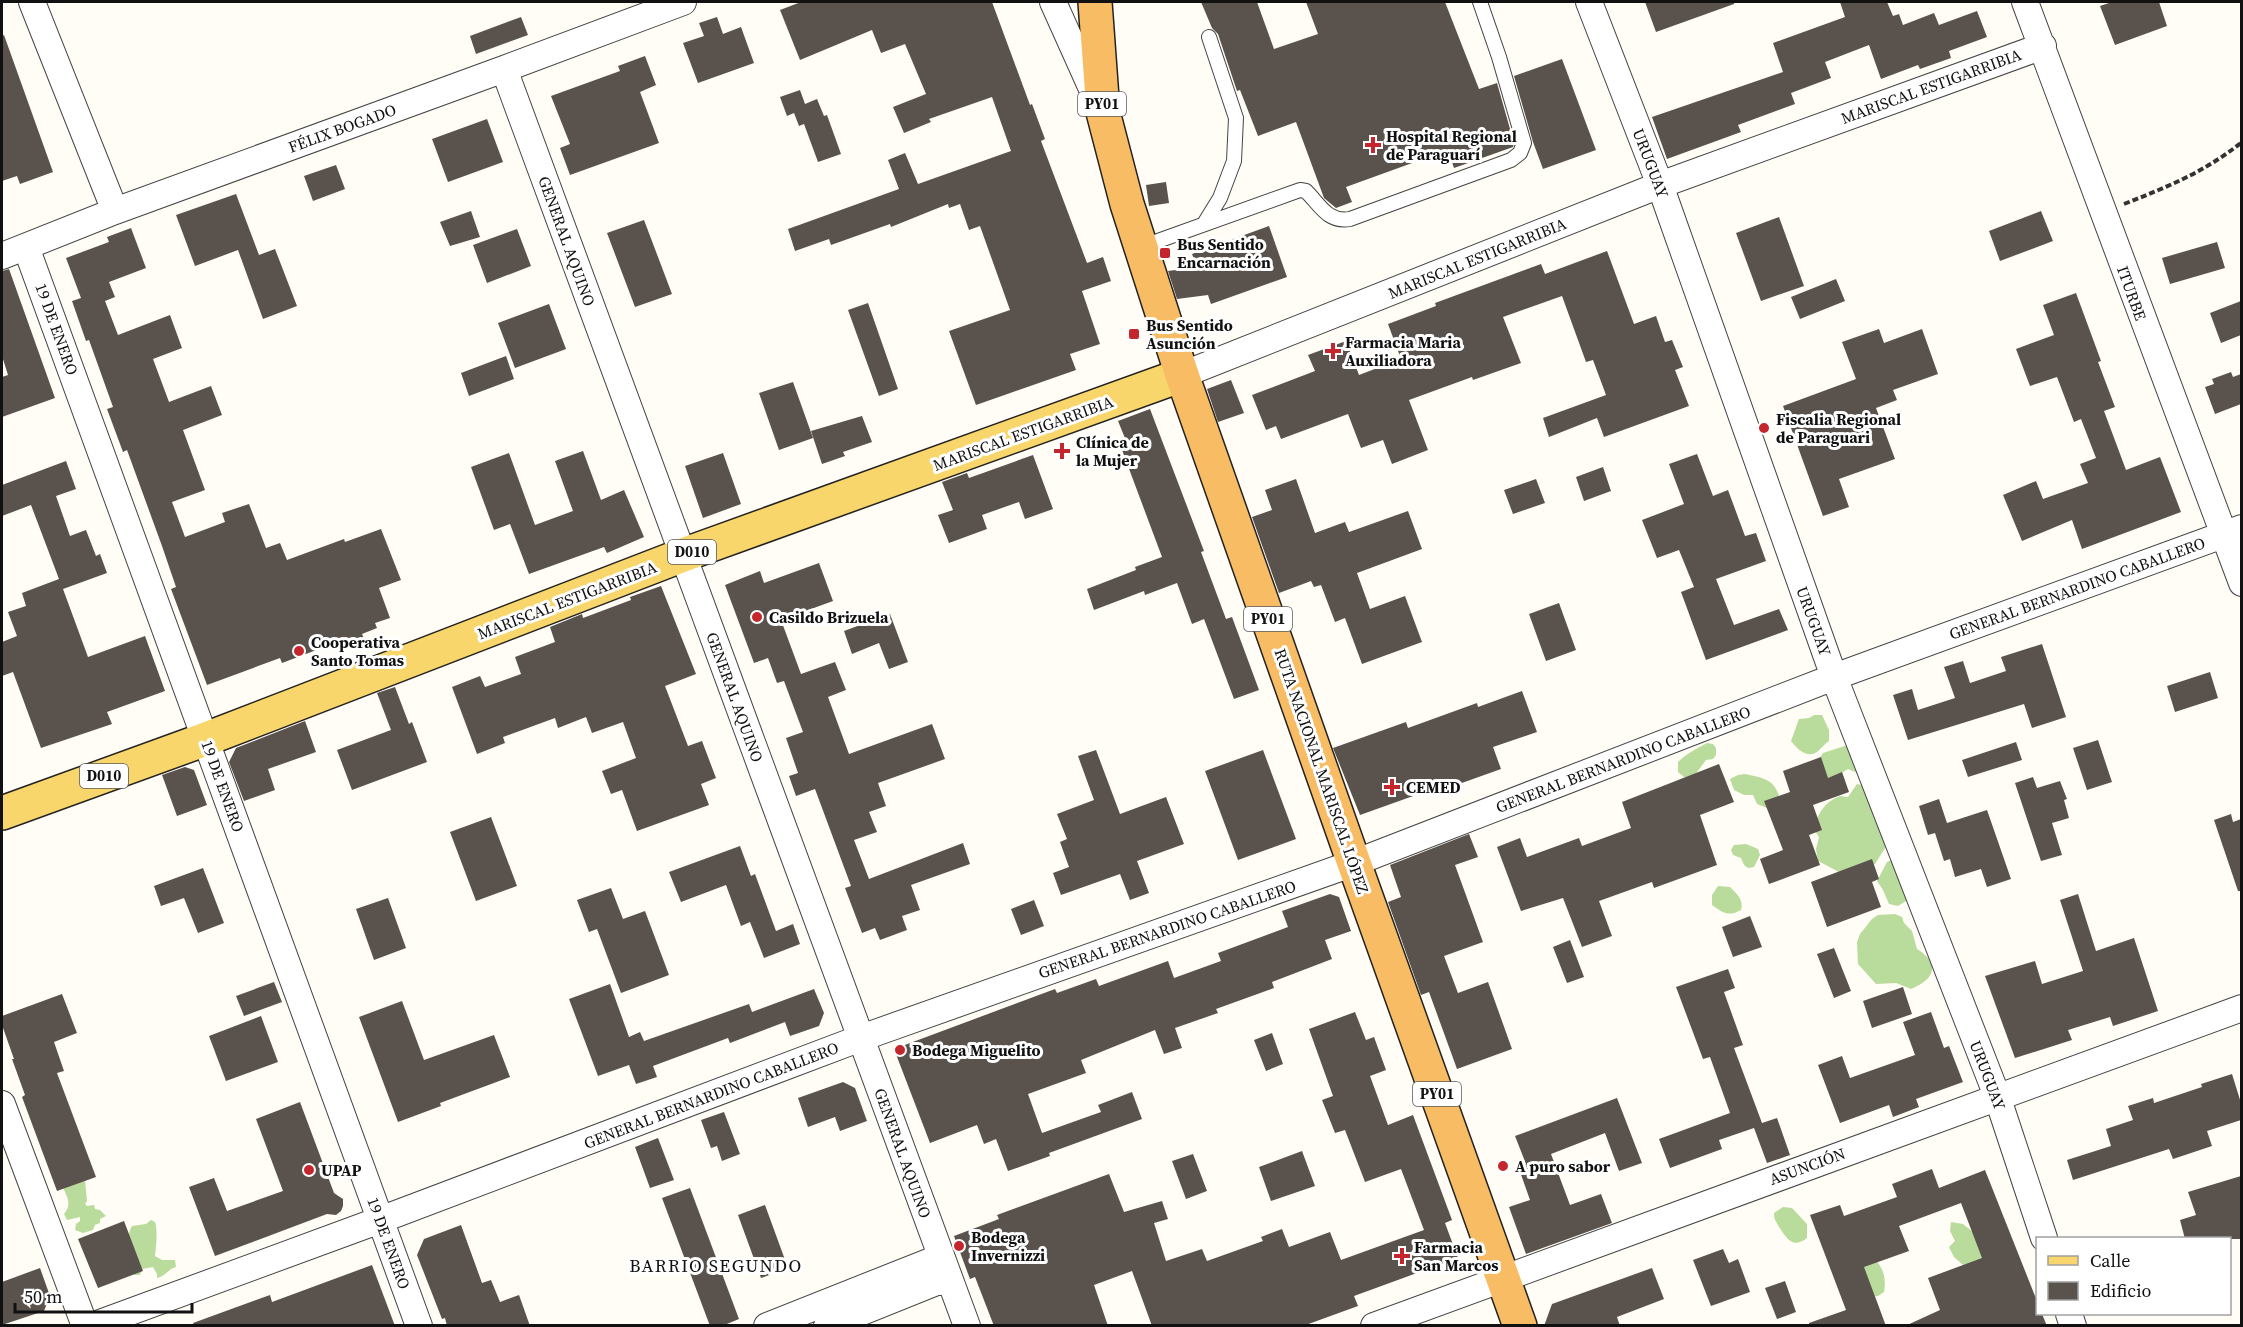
<svg xmlns="http://www.w3.org/2000/svg" width="2243" height="1327" font-family="'Source Serif 4',serif">
<style>
.forest{fill:#b9dc9c}
.building{fill:#5a524d}
.lines{fill:none;stroke-linecap:round;stroke-linejoin:round}
.service-casing{stroke:#444;stroke-width:16}
.minor-casing{stroke:#444;stroke-width:28}
.primary-casing{stroke:#222;stroke-width:36}
.trunk-casing{stroke:#222;stroke-width:36}
.path{stroke:#333;stroke-width:4;stroke-dasharray:6 3;stroke-linecap:butt}
.service{stroke:#fff;stroke-width:14}
.minor{stroke:#fff;stroke-width:26}
.primary{stroke:#f9d66b;stroke-width:33}
.trunk{stroke:#f7bc64;stroke-width:33}
.poi-dot{fill:#c4262e;stroke:#fff;stroke-width:2}
.labels{text-anchor:middle;stroke-width:6;stroke-linejoin:round;paint-order:stroke}
.shield{fill:#fff;stroke:#585858;stroke-width:1.5}
.shield-label{font-size:15px;font-weight:bold;fill:#111}
.street-label{font-size:16px;fill:#111;stroke:#fff}
.poi-label{font-size:16px;font-weight:bold;fill:#111;stroke:#fff;text-anchor:start}
.neighbourhood-label{font-size:18px;letter-spacing:1.5px;fill:#111;stroke:#fff}
</style>
<rect width="100%" height="100%" fill="#fffdf5"/>
<path class="forest" d="M1814,715H1822L1829,730V741C1824,744 1822,748 1817,752C1807,759 1796,748 1791,741L1799,719L1809,718Z
M1707,743L1713,744L1716,748V755L1713,759L1706,760L1692,779L1684,777L1678,772V762C1686,754 1696,749 1707,743Z
M1854,743L1860,774L1848,769L1821,786L1815,766L1823,753Z
M1745,774C1763,778 1776,779 1780,800L1767,808L1757,804L1753,795H1744L1734,790L1730,779L1738,775Z
M1857,784L1865,786L1887,845L1875,864L1839,872L1818,861L1816,849L1819,837L1813,828C1819,813 1824,802 1840,796L1848,797Z
M1746,844L1758,849L1760,855L1754,867L1748,868L1744,865L1741,858L1733,855L1731,850L1734,845Z
M1894,859L1908,895L1906,901L1898,906L1889,904L1883,890L1877,881L1887,862Z
M1718,886L1730,887C1737,894 1744,900 1741,910C1729,917 1723,913 1712,905V895Z
M1895,914L1902,917L1904,923L1912,931L1917,949C1940,963 1936,979 1911,989L1896,983L1876,984L1858,964L1857,942L1860,934L1872,919L1878,915Z
M85,1180L87,1201L85,1204L87,1206L94,1205L95,1209L100,1210L106,1216L100,1219V1223L95,1225L93,1230L83,1233L75,1230L76,1224L80,1221V1217L67,1220L64,1214C73,1203 66,1196 62,1185Z
M1783,1207L1792,1208L1807,1224V1238C1793,1249 1787,1239 1779,1227C1776,1221 1774,1220 1774,1213Z
M151,1220L155,1222C158,1231 156,1246 155,1256L162,1260H175L176,1267C168,1269 166,1276 157,1278V1274L153,1267L142,1269L140,1275H134C129,1264 125,1237 132,1226L146,1224Z
M1951,1222L1963,1224L1997,1251L1977,1263L1963,1265L1954,1257L1949,1247L1955,1241L1950,1231Z
M1859,1247C1877,1258 1888,1270 1884,1292L1878,1296L1870,1297Z"/>
<path class="building" d="M801,2H992L1030,105L1032,104L1045,139L1041,141L1087,263L1103,257L1111,281L1082,291L1100,344L1070,354L1076,370L976,405L949,331L1010,310L980,226L969,230L960,204L949,208L948,204L891,227L890,224L831,245L829,239L795,251L788,229L899,189L888,160L905,153L918,184L1011,151L992,97L929,119L931,122L904,133L893,107L926,94L905,44L881,53L872,30L800,60L780,10Z
M1201,2H1257L1274,49L1318,34L1306,2H1445L1479,89L1497,83L1514,143L1513,147L1454,168L1448,150L1346,187L1352,202L1336,208L1324,198L1296,122L1258,136L1240,90L1237,91L1218,34L1212,28Z
M1645,2H1734V4L1656,32Z
M1840,2H1887L1893,16L1899,14L1903,25L1934,13L1939,25L1977,11L1987,37L1949,51L1951,58L1920,69L1918,65L1881,79L1869,45L1825,62L1831,78L1791,93L1795,104L1738,125L1741,132L1667,159L1652,117L1783,72L1773,43L1845,17Z
M2112,2H2159L2167,26L2115,45L2100,6Z
M521,17L528,35L476,54L470,36Z
M717,17L723,34L741,27L754,63L698,83L683,43L704,36L699,23Z
M4,35L53,172L20,184L17,176L2,181V36Z
M645,56L656,85L640,92L659,143L570,175L560,148L570,144L551,96L620,71L618,66Z
M1562,59L1596,150L1543,169L1533,142L1514,76Z
M800,90L805,104L817,99L824,116L827,115L841,154L818,162L804,124L799,126L794,113L787,116L780,97Z
M487,119L503,162L448,182L432,139Z
M336,165L345,189L313,201L304,176Z
M1166,182L1169,203L1149,206L1146,185Z
M236,194L259,255L275,249L297,306L263,319L238,250L195,266L176,215Z
M471,211L480,237L450,246L440,222Z
M2041,211L2053,241L2000,261L1989,231Z
M1779,217L1804,286L1761,301L1736,233Z
M644,220L672,294L635,307L607,233Z
M1269,226L1287,277L1211,304L1208,295L1177,299L1168,271L1197,267L1192,254Z
M131,228L146,268L109,282L115,297L105,301L118,335L170,315L182,348L153,359L169,402L211,386L222,415L183,430L205,490L172,502L185,537L225,522L222,513L249,504L266,548L280,543L287,560L344,539L345,542L381,529L401,580L379,588L390,618L375,623L377,628L362,634L366,643L346,650L343,640L282,663L280,658L207,685L171,589L176,587L162,546L127,450L123,452L107,409L113,407L89,340L86,341L72,301L81,298L66,258L109,242L107,237Z
M517,229L531,266L487,283L473,245Z
M2217,242L2225,268L2170,284L2162,258Z
M1607,251L1634,324L1656,316L1665,342L1672,340L1683,367L1675,370L1689,406L1604,437L1597,418L1549,437L1543,418L1606,395L1593,360L1586,362L1562,296L1503,317L1521,363L1473,380L1472,377L1409,400L1428,450L1392,464L1383,440L1361,448L1348,414L1281,439L1276,426L1266,430L1252,395L1315,371L1308,355L1346,341L1359,375L1401,359L1388,324L1436,306L1435,303L1541,264L1545,274Z
M9,269L55,398L2,417V377L8,375L2,356V271Z
M1836,279L1845,301L1800,319L1791,297Z
M2076,293L2101,361L2098,362L2115,407L2104,411L2126,470L2160,457L2181,512L2082,549L2072,520L2022,541L2003,495L2036,481L2043,499L2088,483L2080,464L2096,458L2081,419L2074,422L2057,377L2030,386L2016,349L2054,335L2043,305Z
M2241,301V335L2221,343L2210,313Z
M868,303L898,389L879,396L848,310Z
M549,304L566,349L515,368L498,323Z
M1879,329L1884,343L1922,329L1938,374L1893,390L1897,400L1876,408L1895,459L1839,479L1849,507L1823,516L1783,406L1856,379L1842,342Z
M506,356L514,379L469,396L461,373Z
M2231,372L2233,377L2241,374V404L2215,414L2205,387L2214,384L2212,379Z
M1231,380L1244,413L1218,422L1207,389Z
M793,382L813,438L779,450L759,393Z
M1150,409L1204,551L1201,552L1226,619L1232,617L1259,690L1234,699L1204,619L1192,624L1177,583L1145,595L1144,591L1094,610L1087,589L1136,570L1135,567L1162,557L1122,450L1129,448L1118,421Z
M862,416L872,442L843,452L845,456L822,464L811,431Z
M583,451L601,500L624,490L644,537L607,553L604,547L529,574L510,524L494,530L471,467L509,453L535,525L573,511L555,461Z
M723,453L741,504L703,518L685,466Z
M1697,454L1713,496L1728,490L1745,536L1756,533L1766,561L1716,579L1734,625L1779,609L1788,630L1706,660L1681,592L1694,587L1679,550L1657,558L1642,520L1684,504L1669,464Z
M1033,455L1053,509L1025,519L1019,502L982,515L987,529L949,543L938,515L953,510L942,482L967,473L969,478Z
M66,461L76,489L56,496L70,536L86,530L96,556L100,554L107,573L63,589L88,657L145,636L165,691L107,712L112,724L41,748L13,672L2,676V642L17,636L8,612L26,606L22,593L59,579L31,505L2,516V485Z
M1603,467L1611,491L1584,501L1576,477Z
M1296,479L1315,533L1345,522L1349,532L1408,511L1422,549L1357,573L1370,609L1405,596L1422,642L1362,664L1345,618L1335,622L1321,585L1314,587L1311,581L1279,593L1252,517L1272,510L1265,490Z
M1536,479L1545,503L1513,514L1504,490Z
M819,563L833,601L781,620L801,674L835,662L846,690L828,697L849,754L932,724L945,759L878,783L886,806L869,812L877,832L854,840L869,879L963,843L970,864L911,885L920,910L902,916L907,930L880,940L875,928L862,933L845,888L851,886L815,789L796,796L789,776L798,773L786,738L803,732L784,681L777,683L768,658L754,663L725,585L760,571L764,583Z
M661,586L696,674L665,686L688,746L702,741L716,778L701,784L709,805L637,831L622,790L611,794L602,771L636,758L623,722L592,733L586,717L558,728L555,718L503,737L505,743L477,754L452,687L480,676L485,687L521,674L515,657L555,642L550,627L582,614L583,618L631,600L630,597Z
M1559,603L1576,650L1546,661L1529,614Z
M890,614L908,662L889,669L879,643L852,654L844,631Z
M2042,644L2066,717L2032,728L2024,704L1908,740L1893,695L1912,689L1918,710L1955,698L1944,667L1963,661L1970,683L2006,671L2001,657Z
M2210,672L2218,698L2175,712L2167,686Z
M395,687L409,724L412,722L427,762L352,790L337,750L391,730L377,693Z
M1522,691L1537,732L1493,747L1501,769L1459,784L1458,780L1360,815L1333,748L1406,722L1408,728L1477,703L1478,707Z
M305,721L316,752L268,769L275,790L244,801L229,762L236,748Z
M2098,740L2112,782L2087,790L2073,748Z
M2016,742L2022,760L1968,777L1962,760Z
M1096,750L1120,814L1166,797L1184,844L1137,861L1149,893L1130,900L1120,874L1061,895L1053,873L1069,867L1060,842L1067,839L1057,814L1094,800L1078,756Z
M1263,750L1296,839L1238,860L1205,771Z
M1821,757L1828,778L1842,772L1849,792L1813,805L1822,830L1809,835L1820,865L1769,884L1760,859L1783,850L1764,801L1790,792L1783,771Z
M1719,764L1734,802L1700,815L1717,865L1654,888L1652,882L1599,901L1612,936L1582,947L1563,898L1521,911L1497,847L1520,838L1527,857L1579,838L1582,846L1631,828L1622,802Z
M185,767L194,770L207,805L177,816L162,775Z
M2033,777L2037,788L2060,781L2067,799L2064,800L2069,818L2052,823L2062,855L2041,861L2015,783Z
M1939,799L1947,823L1987,810L2011,879L1987,887L1981,869L1955,877L1950,859L1944,861L1935,833L1928,835L1919,806Z
M2231,814L2233,822L2241,819V891H2238L2214,820Z
M491,817L517,886L476,901L450,832Z
M1469,834L1478,857L1455,865L1483,942L1444,956L1458,993L1488,982L1512,1049L1457,1069L1429,992L1421,995L1388,902L1401,897L1390,865Z
M740,846L751,876L755,874L776,931L793,924L800,944L764,958L750,922L741,926L726,885L681,902L669,872Z
M1872,859L1879,879L1872,882L1881,907L1827,927L1811,882Z
M203,868L224,923L198,933L184,898L161,906L154,886Z
M611,888L623,919L645,911L669,975L621,993L597,929L589,932L577,900Z
M1330,894L1339,897L1351,931L1325,940L1332,959L1272,982L1274,988L1216,1009L1218,1013L1175,1028L1182,1048L1164,1054L1155,1030L1081,1060L1086,1073L1028,1094L1042,1133L1101,1112L1098,1105L1132,1092L1142,1119L1049,1153L1050,1156L1008,1171L996,1139L984,1144L977,1125L930,1143L894,1049L1055,989L1057,993L1096,979L1099,986L1168,961L1174,978L1221,961L1218,953L1288,927L1282,911Z
M2078,894L2096,951L2134,938L2158,1011L2113,1026L2110,1017L2068,1030L2072,1040L2015,1058L1985,976L2035,961L2042,984L2083,971L2060,900Z
M388,898L406,948L374,960L356,909Z
M1034,900L1044,926L1021,935L1011,909Z
M1750,916L1762,947L1733,957L1722,927Z
M1570,940L1584,977L1567,983L1553,947Z
M1834,948L1851,991L1834,998L1817,954Z
M1728,969L1735,988L1724,992L1743,1045L1734,1048L1762,1123L1777,1118L1790,1155L1767,1163L1754,1128L1719,1140L1722,1149L1670,1168L1659,1139L1730,1113L1710,1057L1703,1059L1676,987Z
M274,982L282,1002L244,1016L236,996Z
M610,984L629,1037L640,1032L644,1041L749,1004L752,1012L814,989L824,1013L819,1026L790,1036L785,1022L730,1043L728,1038L653,1066L657,1077L636,1084L629,1065L598,1076L569,999Z
M1903,987L1912,1014L1872,1028L1863,1001Z
M62,994L77,1033L54,1042L64,1071L57,1073L96,1177L57,1191L22,1097L25,1095L12,1059H14L2,1025V1016Z
M402,1001L424,1060L494,1035L510,1077L440,1103L441,1106L398,1122L359,1017Z
M1355,1012L1366,1040L1374,1037L1386,1070L1370,1076L1388,1125L1413,1115L1452,1220L1445,1223L1458,1258L1354,1296L1358,1306L1303,1326H1152L1132,1271L1094,1285L1108,1326H994L975,1277L970,1279L954,1236L999,1219L997,1215L1109,1174L1124,1212L1162,1201L1168,1219L1154,1223L1166,1261L1202,1249L1207,1261L1263,1241L1261,1237L1282,1229L1289,1247L1330,1232L1341,1260L1424,1230L1401,1169L1365,1182L1345,1130L1335,1133L1322,1100L1333,1096L1309,1029Z
M1931,1012L1944,1048L1949,1046L1963,1082L1916,1099L1919,1107L1893,1117L1889,1105L1840,1123L1818,1065L1842,1056L1850,1078L1915,1055L1903,1022Z
M261,1016L278,1062L226,1081L209,1036Z
M1272,1033L1283,1064L1266,1071L1254,1040Z
M2232,1074L2241,1103V1120L2207,1131L2212,1146L2173,1159L2169,1149L2073,1180L2067,1160L2111,1146L2106,1129L2133,1120L2128,1106L2153,1098L2154,1103L2202,1087L2201,1084Z
M843,1082L855,1088L867,1121L840,1131L835,1117L808,1127L798,1098Z
M1617,1098L1642,1163L1619,1171L1605,1133L1551,1154L1570,1205L1601,1194L1612,1223L1526,1254L1509,1207L1530,1200L1518,1166L1526,1164L1515,1136Z
M300,1102L334,1193L343,1199V1206L341,1211L336,1215L327,1214L215,1256L189,1187L214,1178L227,1211L283,1191L256,1119Z
M724,1112L740,1154L722,1161L717,1146L711,1148L701,1120Z
M658,1138L674,1180L650,1188L635,1147Z
M1302,1151L1315,1186L1271,1201L1259,1167Z
M1193,1154L1207,1191L1186,1199L1172,1161Z
M1932,1169L1939,1188L1985,1170L2037,1301V1314H2042L2047,1326H1905L1940,1310L1928,1278L1982,1258L1961,1203L1899,1226L1909,1251L1864,1267L1886,1326H1809V1323L1846,1310L1810,1215L1840,1205L1844,1216L1897,1197L1892,1184Z
M2241,1176V1239H2185L2180,1220L2196,1215L2188,1192Z
M690,1188L739,1319L722,1326H710L662,1198Z
M765,1205L788,1268L761,1278L738,1215Z
M124,1221L143,1271L98,1288L78,1239Z
M461,1225L482,1283L491,1280L500,1302L519,1295L530,1326H447L445,1318L442,1319L417,1255L424,1239Z
M1723,1249L1729,1263L1738,1259L1750,1292L1711,1306L1693,1260Z
M372,1265L395,1326H194L193,1323L270,1295L272,1302Z
M40,1268L50,1296L44,1311L2,1325V1282Z
M1652,1268L1664,1299L1617,1317L1620,1326H1544L1552,1304Z
M1785,1281L1796,1312L1777,1319L1765,1288Z"/>
<g class="lines">
<g class="service-casing">
<path id="service" d="M1204,224L1220,198L1234,161L1236,118L1209,37
M1141,247L1300,190L1306,191C1320,205 1328,223 1350,219L1511,160L1520,153L1524,143L1499,57L1480,2"/>
</g>
<g class="minor-casing">
<path id="minor" d="M32,2L115,211
M1053,2L1097,100
M1589,2L1660,185L1834,677L1997,1096L2044,1238
M2025,2L2242,583
M504,69L967,1326
M26,247L419,1326
M2,256L115,211L504,69L683,2
M1182,375L1660,185L2043,46
M2,1104L85,1326
M2069,1314L2073,1326
M92,1326L380,1220L861,1038L1354,863L1834,677L2242,528
M767,1326L941,1257
M827,1326L949,1277
M1374,1326L2242,1008"/>
</g>
<g class="primary-casing">
<path id="primary" d="M2,813L206,739L683,555L1182,375"/>
</g>
<g class="trunk-casing">
<path id="trunk" d="M1095,2L1103,112L1127,204L1182,375L1354,863L1520,1326"/>
</g>
<path class="path" d="M2124,204C2167,187 2205,172 2242,142"/>
<use href="#service" class="service"/>
<use href="#minor" class="minor"/>
<use href="#primary" class="primary"/>
<use href="#trunk" class="trunk"/>
</g>
<g class="poi-dot">
<path d="M1370 136h6v6h6v6h-6v6h-6v-6h-6v-6h6z"/>
<rect x="1159" y="247" width="12" height="12" rx="3"/>
<rect x="1128" y="328" width="12" height="12" rx="3"/>
<path d="M1330 342h6v6h6v6h-6v6h-6v-6h-6v-6h6z"/>
<circle cx="1764" cy="428" r="6"/>
<path d="M1059 442h6v6h6v6h-6v6h-6v-6h-6v-6h6z"/>
<circle cx="757" cy="617" r="6"/>
<circle cx="299" cy="651" r="6"/>
<path d="M1389 778h6v6h6v6h-6v6h-6v-6h-6v-6h6z"/>
<circle cx="900" cy="1050" r="6"/>
<circle cx="1503" cy="1166" r="6"/>
<circle cx="309" cy="1170" r="6"/>
<circle cx="959" cy="1246" r="6"/>
<path d="M1399 1247h6v6h6v6h-6v6h-6v-6h-6v-6h6z"/>
</g>
<g class="labels">
<g class="shield">
<rect x="1078" y="92" width="48" height="24" rx="4.5"/>
<rect x="668" y="540" width="48" height="24" rx="4.5"/>
<rect x="1244" y="607" width="48" height="24" rx="4.5"/>
<rect x="80" y="764" width="48" height="24" rx="4.5"/>
<rect x="1413" y="1082" width="48" height="24" rx="4.5"/>
</g>
<g class="shield-label">
<text x="1102" y="109">PY01</text>
<text x="692" y="557">D010</text>
<text x="1268" y="624">PY01</text>
<text x="104" y="781">D010</text>
<text x="1437" y="1099">PY01</text>
</g>
<g class="street-label">
<text transform="translate(1931 86) rotate(-20)" y="6">MARISCAL ESTIGARRIBIA</text>
<text transform="translate(342 128) rotate(-20)" y="6">FÉLIX BOGADO</text>
<text transform="translate(1651 163) rotate(69)" y="6">URUGUAY</text>
<text transform="translate(567 241) rotate(70)" y="6">GENERAL AQUINO</text>
<text transform="translate(1477 258) rotate(-22)" y="6">MARISCAL ESTIGARRIBIA</text>
<text transform="translate(2132 293) rotate(70)" y="6">ITURBE</text>
<text transform="translate(57 329) rotate(70)" y="6">19 DE ENERO</text>
<text transform="translate(1023 433) rotate(-20)" y="6">MARISCAL ESTIGARRIBIA</text>
<text transform="translate(2077 588) rotate(-20)" y="6">GENERAL BERNARDINO CABALLERO</text>
<text transform="translate(567 600) rotate(-21)" y="6">MARISCAL ESTIGARRIBIA</text>
<text transform="translate(1814 621) rotate(70)" y="6">URUGUAY</text>
<text transform="translate(735 697) rotate(70)" y="6">GENERAL AQUINO</text>
<text transform="translate(1623 759) rotate(-21)" y="6">GENERAL BERNARDINO CABALLERO</text>
<text transform="translate(1322 771) rotate(71)" y="6">RUTA NACIONAL MARISCAL LÓPEZ</text>
<text transform="translate(223 786) rotate(70)" y="6">19 DE ENERO</text>
<text transform="translate(1167 929) rotate(-19)" y="6">GENERAL BERNARDINO CABALLERO</text>
<text transform="translate(1988 1075) rotate(69)" y="6">URUGUAY</text>
<text transform="translate(711 1095) rotate(-21)" y="6">GENERAL BERNARDINO CABALLERO</text>
<text transform="translate(903 1153) rotate(70)" y="6">GENERAL AQUINO</text>
<text transform="translate(1807 1166) rotate(-20)" y="6">ASUNCIÓN</text>
<text transform="translate(389 1243) rotate(70)" y="6">19 DE ENERO</text>
</g>
<g class="poi-label">
<text x="1386" y="142">Hospital Regional<tspan x="1386" dy="18">de Paraguarí</tspan></text>
<text x="1177" y="250">Bus Sentido<tspan x="1177" dy="18">Encarnación</tspan></text>
<text x="1146" y="331">Bus Sentido<tspan x="1146" dy="18">Asunción</tspan></text>
<text x="1345" y="348">Farmacia Maria<tspan x="1345" dy="18">Auxiliadora</tspan></text>
<text x="1776" y="425">Fiscalia Regional<tspan x="1776" dy="18">de Paraguari</tspan></text>
<text x="1076" y="448">Clínica de<tspan x="1076" dy="18">la Mujer</tspan></text>
<text x="769" y="623">Casildo Brizuela</text>
<text x="311" y="648">Cooperativa<tspan x="311" dy="18">Santo Tomas</tspan></text>
<text x="1406" y="793">CEMED</text>
<text x="912" y="1056">Bodega Miguelito</text>
<text x="1515" y="1172">A puro sabor</text>
<text x="321" y="1176">UPAP</text>
<text x="971" y="1243">Bodega<tspan x="971" dy="18">Invernizzi</tspan></text>
<text x="1414" y="1253">Farmacia<tspan x="1414" dy="18">San Marcos</tspan></text>
</g>
<g class="neighbourhood-label">
<text x="716" y="1272">BARRIO SEGUNDO</text>
</g>
</g>
<rect width="2243" height="1327" fill="none" stroke="#111111" stroke-width="6"/>
<rect x="2036" y="1237" width="195" height="78" fill="#ffffff" stroke="#a0a0a0" stroke-width="1.5"/>
<rect x="2048" y="1256" width="30" height="9" fill="#f9d66b" stroke="#a0a0a0" stroke-width="1.5"/>
<text x="2090" y="1267" font-size="18" fill="#111111">Calle</text>
<rect x="2048" y="1282" width="30" height="18" fill="#5a524d" stroke="#a0a0a0" stroke-width="1.5"/>
<text x="2090" y="1297" font-size="18" fill="#111111">Edificio</text>
<path d="M15 1303v9h177v-9" fill="none" stroke="#111111" stroke-width="3"/>
<text x="24" y="1303" font-size="18" fill="#111111" stroke="#ffffff" stroke-width="4.5" paint-order="stroke">50 m</text>
</svg>
